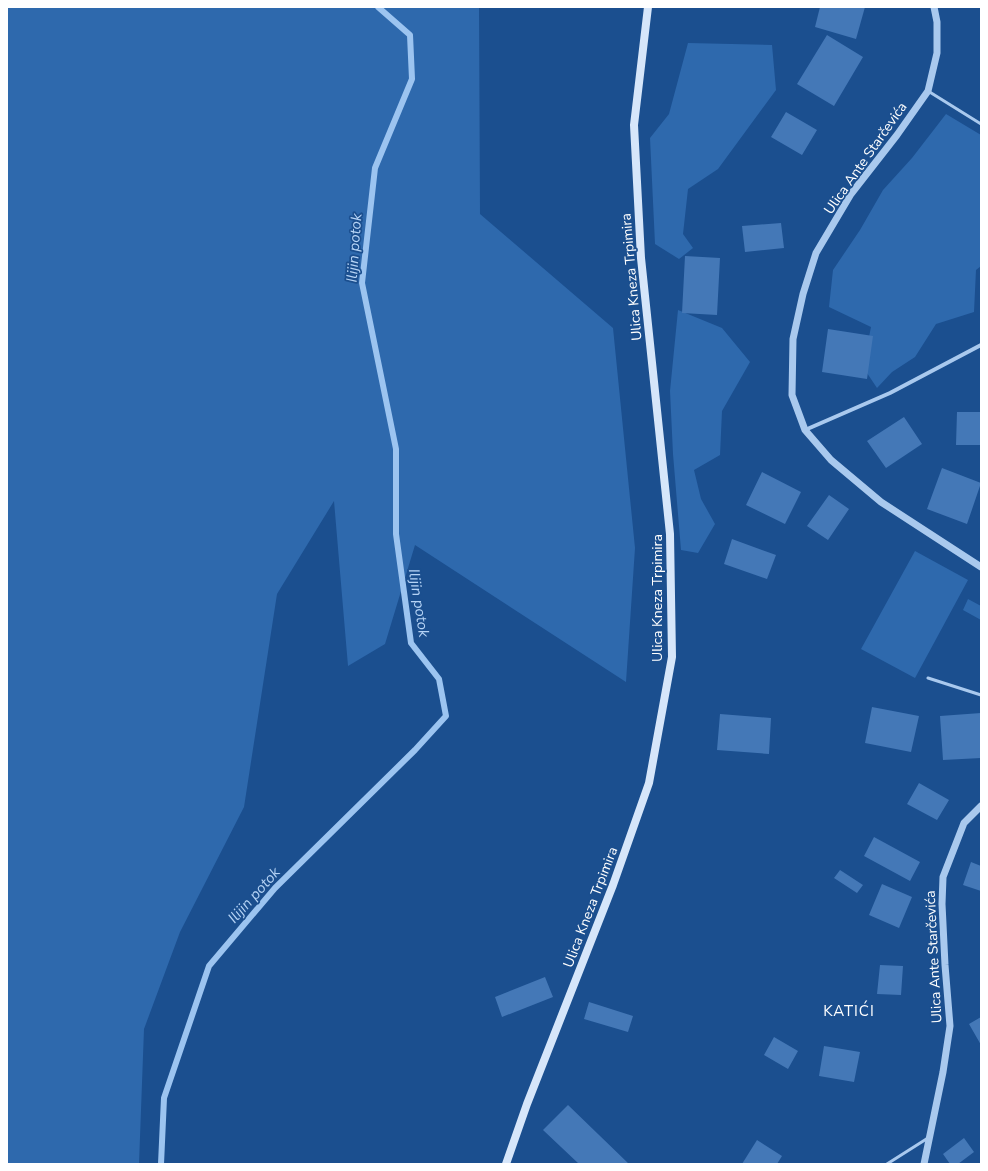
<svg xmlns="http://www.w3.org/2000/svg" width="988" height="1171" font-family="'Nunito Sans',sans-serif">
<style>
.green{fill:#2e69ad}
.lines{fill:none;stroke-linecap:round;stroke-linejoin:round}
.stream{stroke:#9cc4f0;stroke-width:6}
.building{fill:#4478b7}
.service{stroke:#a9c9ee;stroke-width:3}
.minor{stroke:#a9c9ee;stroke-width:4}
.tertiary{stroke:#a9c9ee;stroke-width:7}
.secondary{stroke:#d6e6fa;stroke-width:8}
.labels{text-anchor:middle;stroke-width:3.5;stroke-linejoin:round;paint-order:stroke}
.street-label{font-size:14px;fill:#fff;stroke:#1b4f8f}
.water-label{font-size:15px;font-style:italic;fill:#b5d3f5;stroke:#1b4f8f}
.neighbourhood-label{font-size:15px;letter-spacing:1px;fill:#fff;stroke:#1b4f8f}
</style>
<rect width="100%" height="100%" fill="#1b4f8f"/>
<path class="green" d="M7,7H479L480,214L613,328L635,548L626,682L415,545L385,644L348,666L334,501L277,594L244,807L180,932L144,1029L139,1164H7Z
M688,43L772,45L776,90L718,169L688,189L683,234L693,248L679,259L655,244L650,138L669,114Z
M946,114L981,135V266L976,270L974,312L936,324L915,357L892,372L877,388L863,367L871,327L829,307L833,270L860,230L883,190L912,158Z
M678,310L722,328L750,362L722,411L720,455L694,470L701,499L715,524L698,553L681,550L673,454L670,391Z
M915,551L968,580L915,678L861,649Z
M968,599L981,606V620L963,610Z"/>
<g class="lines">
<path class="stream" d="M161,1164L164,1098L209,966L275,888L415,750L446,716L439,679L411,643L396,534V449L362,283L375,168L412,79L410,35L378,7"/>
</g>
<path class="building" d="M820,7H865L856,39L815,27Z
M827,35L863,57L834,106L797,84Z
M786,112L817,130L802,155L771,137Z
M781,223L784,248L745,252L742,226Z
M685,256L720,258L717,315L682,313Z
M828,329L873,336L867,379L822,372Z
M957,412H981V445H956Z
M904,417L922,444L886,468L867,441Z
M942,468L981,483L967,524L927,509Z
M762,472L801,492L785,524L746,505Z
M829,495L849,509L828,540L807,526Z
M732,539L776,555L767,579L724,564Z
M872,707L919,716L911,752L865,743Z
M981,713V758L943,760L940,716Z
M720,714L771,718L769,754L717,750Z
M919,783L949,800L937,820L907,804Z
M874,837L920,862L910,881L864,856Z
M971,862L981,866V891L963,885Z
M840,870L863,885L857,893L834,878Z
M882,884L912,897L899,928L869,915Z
M880,965L903,966L901,995L877,994Z
M545,977L553,997L502,1017L495,997Z
M589,1002L633,1016L628,1032L584,1019Z
M981,1017V1045L969,1024Z
M774,1037L798,1051L788,1069L764,1055Z
M824,1046L860,1052L854,1082L819,1076Z
M568,1105L629,1164H579L543,1130Z
M964,1138L974,1152L958,1164H950L943,1154Z
M757,1140L782,1156L777,1164H742Z"/>
<g class="lines">
<path class="service" d="M928,91L981,124
M928,678L981,695
M887,1164L928,1138"/>
<path class="minor" d="M805,430L890,393L981,345"/>
<path class="tertiary" d="M934,7L937,22V53L928,91L897,135L851,194L816,253L803,294L793,339L792,395L805,430L831,460L881,502L981,567
M924,1164L943,1072L950,1026L945,965L942,904L943,877L964,823L981,806"/>
<path class="secondary" d="M506,1164L527,1104L613,885L649,783L672,657L670,534L641,258L634,125L648,7"/>
</g>
<g class="labels">
<g class="street-label">
<text transform="translate(865 158) rotate(-55)" y="5">Ulica Ante Starčevića</text>
<text transform="translate(631 277) rotate(-95)" y="5">Ulica Kneza Trpimira</text>
<text transform="translate(657 598) rotate(-90)" y="5">Ulica Kneza Trpimira</text>
<text transform="translate(590 907) rotate(-69)" y="5">Ulica Kneza Trpimira</text>
<text transform="translate(933 957) rotate(-93)" y="5">Ulica Ante Starčevića</text>
</g>
<g class="water-label">
<text transform="translate(354 248) rotate(-86)" y="5">Ilijin potok</text>
<text transform="translate(419 603) rotate(81)" y="5">Ilijin potok</text>
<text transform="translate(254 895) rotate(-48)" y="5">Ilijin potok</text>
</g>
<g class="neighbourhood-label">
<text x="849" y="1016">KATIĆI</text>
</g>
</g>
<rect width="988" height="1171" fill="none" stroke="#ffffff" stroke-width="16"/>
</svg>
